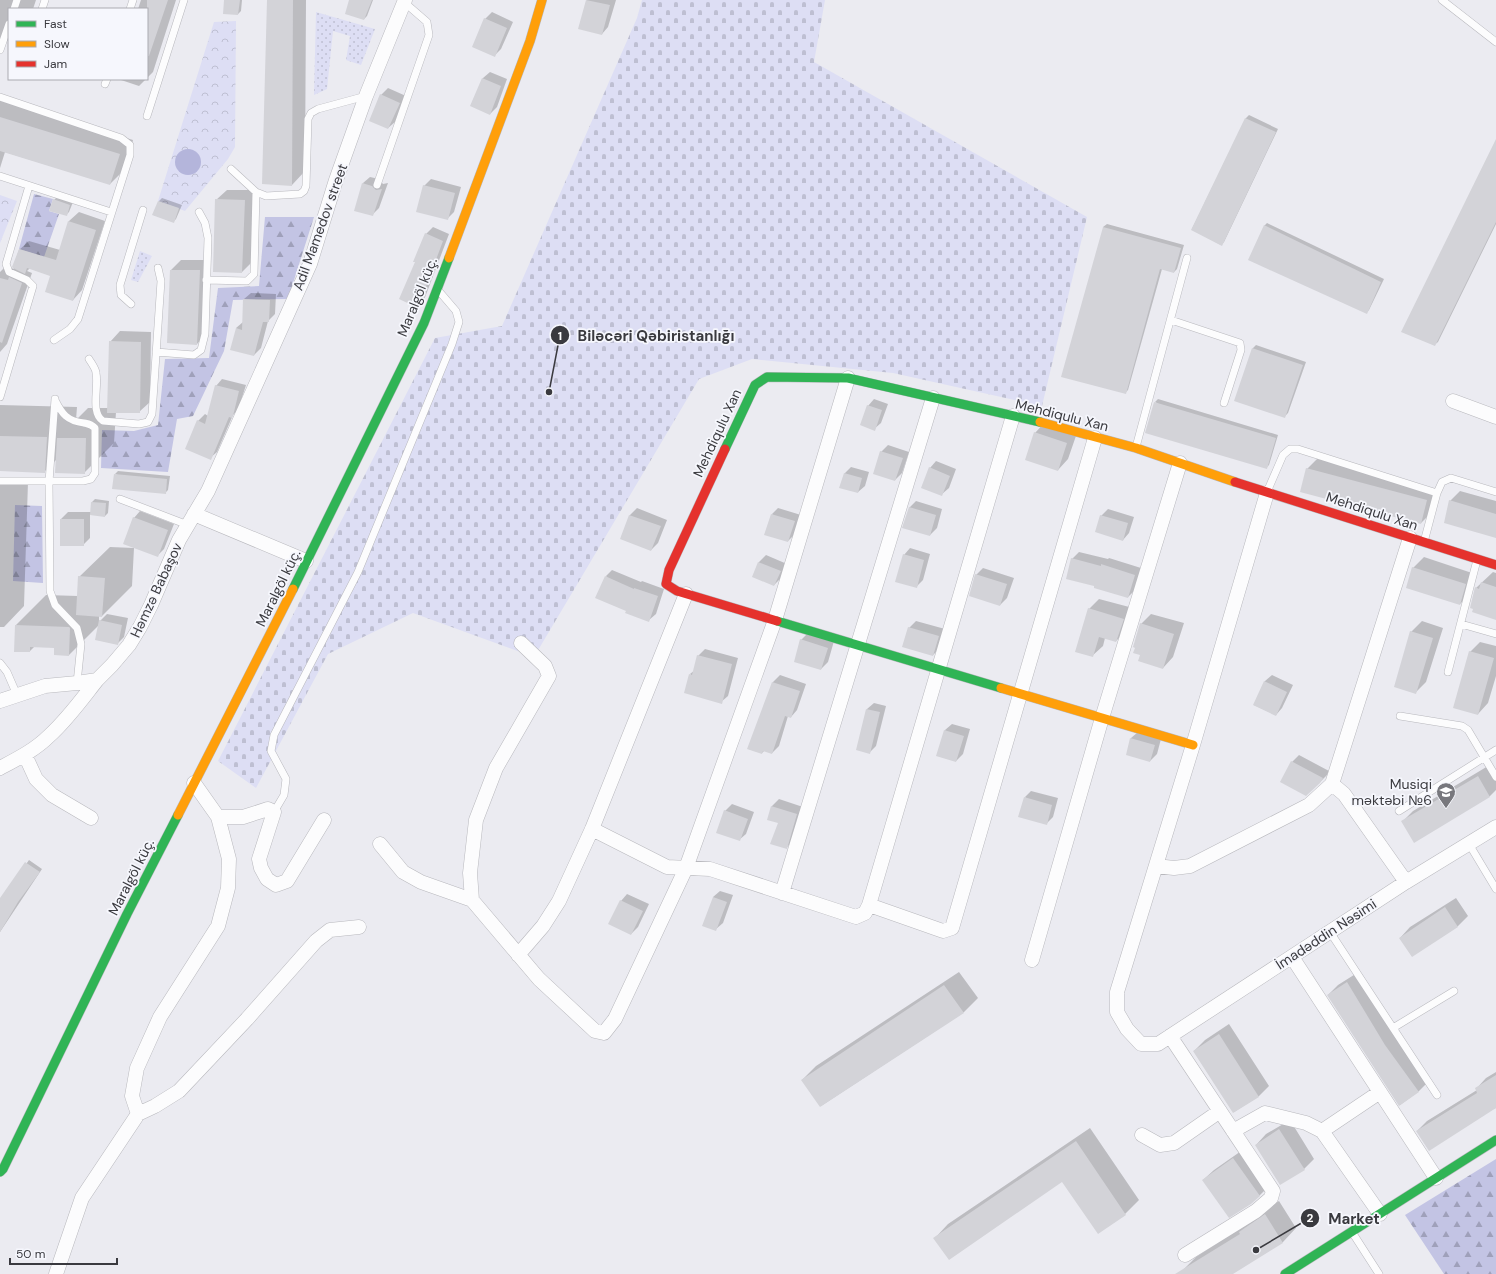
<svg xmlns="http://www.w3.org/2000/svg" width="1496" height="1274" font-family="'DM Sans',sans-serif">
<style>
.grass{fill:url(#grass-dots)}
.forest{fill:url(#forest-firs)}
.cemetery{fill:url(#cemetery-stones)}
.park{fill:url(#park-crowns)}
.water{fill:#b4b5db}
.shadow{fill:#0003}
.building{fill:#d3d3d8}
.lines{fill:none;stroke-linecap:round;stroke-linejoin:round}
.lane-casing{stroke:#b8b8bd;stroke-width:8}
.street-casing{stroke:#b8b8bd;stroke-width:15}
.fast-casing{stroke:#b8b8bd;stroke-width:10}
.slow-casing{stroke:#b8b8bd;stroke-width:10}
.jam-casing{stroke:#b8b8bd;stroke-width:10}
.lane{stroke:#fcfcfd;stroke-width:7}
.street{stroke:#fcfcfd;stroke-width:14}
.fast{stroke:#30b455;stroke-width:9}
.slow{stroke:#ff9f0a;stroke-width:9}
.jam{stroke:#e5322d;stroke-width:9}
.labels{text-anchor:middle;stroke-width:3.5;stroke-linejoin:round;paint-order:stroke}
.street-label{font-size:14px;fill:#3a3a3f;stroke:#f6f7fd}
.poi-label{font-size:14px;fill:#3a3a3f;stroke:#f6f7fd;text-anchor:end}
.leader{fill:none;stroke:#3a3a3f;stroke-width:1.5}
.callout-dot{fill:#3a3a3f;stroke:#f6f7fd;stroke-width:1.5}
.mark-label{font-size:12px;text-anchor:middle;font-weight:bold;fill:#fff}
.callout-label{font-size:15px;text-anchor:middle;font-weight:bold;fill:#3a3a3f;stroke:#f6f7fd;stroke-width:3.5;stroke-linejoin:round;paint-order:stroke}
</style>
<defs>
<pattern id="grass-dots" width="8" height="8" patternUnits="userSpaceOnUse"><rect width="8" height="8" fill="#dddef4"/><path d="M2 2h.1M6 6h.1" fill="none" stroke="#bebfd2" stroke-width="1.8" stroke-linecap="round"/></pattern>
<pattern id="forest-firs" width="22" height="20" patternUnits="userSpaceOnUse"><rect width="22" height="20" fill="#c3c4e4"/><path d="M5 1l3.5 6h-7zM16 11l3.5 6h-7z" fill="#9fa0ba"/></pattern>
<pattern id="cemetery-stones" width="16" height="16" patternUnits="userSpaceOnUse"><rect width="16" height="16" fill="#dddef4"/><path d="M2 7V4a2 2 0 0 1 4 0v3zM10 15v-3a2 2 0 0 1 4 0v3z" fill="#bebfd2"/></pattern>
<pattern id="park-crowns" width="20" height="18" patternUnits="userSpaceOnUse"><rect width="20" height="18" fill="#dddef4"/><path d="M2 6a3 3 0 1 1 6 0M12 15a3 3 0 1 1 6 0" fill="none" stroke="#bebfd2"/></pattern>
</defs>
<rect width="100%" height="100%" fill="#ebebf1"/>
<path class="grass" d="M316,12L375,29L361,65L346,60L350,36L333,31L327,89L314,95Z
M140,251L152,256L138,282L131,280Z"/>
<path class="forest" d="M34,194L53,199L49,211L59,214L44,257L19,249Z
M265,217H314L288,299L233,300L224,351L193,416L177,419L168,472L101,468L102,430L134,431L158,425L165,359L209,358L218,288L259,286Z
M15,505L42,506L43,583L13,581Z
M1496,1159V1274H1444L1405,1215Z"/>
<path class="cemetery" d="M642,0H825L814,62L1087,217L1042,406L893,373L752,359L699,379L534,657L413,613L328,654L256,788L218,761L435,338L502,326L637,18Z"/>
<path class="park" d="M236,21L235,147L228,159L185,211L158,201L214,22Z
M0,195L17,201L0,243Z"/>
<path class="water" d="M175 162a13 13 0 1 1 26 0a13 13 0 1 1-26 0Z"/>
<path class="shadow" d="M0,0H36L33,9H9V39L0,48Z
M141,0H176L153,72L147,78V9H138Z
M225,0H242L241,11L238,14Z
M268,0H306L305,171L292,185Z
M350,0H373L367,16L364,19Z
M587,0H616L608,27L602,34L579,28Z
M492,12L513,22L501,49L495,55L485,19Z
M490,72L507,79L497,107L490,114L471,105L483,78Z
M118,79H146L139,86Z
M388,88L406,96L395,122L388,128L381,95Z
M0,100L133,140L124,170L110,184L5,152L0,168Z
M1249,115L1278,129L1224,242L1221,245L1192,229L1246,118Z
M1496,141V224L1438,342L1434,345Z
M370,177L379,179L383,184L388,183L379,208L372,215L363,183Z
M431,179L461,187L454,212L447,219L424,186Z
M227,190H255L252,262L242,272L216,200Z
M57,197L73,202L69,212L66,215L54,200Z
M162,198L182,205L176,219L173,222L154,215L159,201Z
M79,212L105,221L82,290L73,300L52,275L30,268L27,271L32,273L7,344L0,352V272L6,266L14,269L13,267L19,250L29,241L60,250L69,221Z
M1267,223L1384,279L1369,310L1366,313L1264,226Z
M1107,224L1184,245L1177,269L1174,272L1162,269L1128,390L1125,393L1103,227Z
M433,227L449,234L424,300L418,307L416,262L426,234Z
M181,260H210L207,333L197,344L168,342L171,270Z
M251,293L276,294L275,314L268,321L261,348L254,355L236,328L243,322L244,299Z
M120,331L151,332L150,402L139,412H116L114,443L84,473L57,459L44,472L0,470V405L77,407L76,420L88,408H109L110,342Z
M1256,345L1306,362L1288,413L1285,416L1236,400L1253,348Z
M222,379L246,385L238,410L233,415L217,452L210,458L198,421L205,414L208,416L216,386Z
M874,399L888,404L881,423L874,429L868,406Z
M1158,399L1278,435L1269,465L1266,468L1155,402Z
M1045,422L1077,433L1068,459L1058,470L1035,433Z
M888,445L909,452L902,473L895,480L881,452Z
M1318,458L1437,490L1431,513L1421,523L1307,469Z
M936,461L956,469L949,488L942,494L930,468Z
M851,467L869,472L865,486L858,492L844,474Z
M118,471L170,476L168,490L165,493L115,474Z
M3,481L28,482L24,606L4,627H0V485Z
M1460,491L1496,501V537L1450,501Z
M95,499L109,501L108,513L105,516L90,514V538L83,545L61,519L68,512H91L92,502Z
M916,501L942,509L937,528L930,535L909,508Z
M637,508L667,520L658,543L651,550L621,538L630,515Z
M778,508L801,515L795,534L788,541L772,514Z
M1108,509L1134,517L1129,533L1123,540L1101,516Z
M140,511L174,524L164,549L157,556L134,518Z
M110,547L134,548L132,586L102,616H99V622L107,614L128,618L124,637L117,644L100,624L69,655L55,647L35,646L30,651L16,625L46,595L78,596L79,577Z
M910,548L930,554L923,580L916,587L904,555Z
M1079,552L1108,559L1109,558L1141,568L1135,590L1128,597L1072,559Z
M766,555L787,564L781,578L774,585L754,576L759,562Z
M1424,557L1475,574L1470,594L1460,604L1413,568Z
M983,568L1014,578L1007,598L1000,605L976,575Z
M612,570L641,582L642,581L664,589L656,614L649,620L627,611L606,576Z
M1493,572L1496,573V619L1476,588Z
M1099,599L1133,608L1126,631L1116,641L1105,638L1103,646L1092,656L1089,609Z
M1151,614L1184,623L1173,657L1163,668L1141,654V624Z
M916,621L945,629L940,648L933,655L909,628Z
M1422,621L1443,628L1426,682L1416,692L1411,632Z
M808,633L834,641L828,662L821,669L801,640Z
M1480,642L1496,646V676L1488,703L1478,714L1470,652Z
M705,649L738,658L728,696L721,702L690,674L695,670L698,656Z
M780,675L806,684L797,710L791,717L788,716L779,746L772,753L765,750L762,753L749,749L773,682Z
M1272,675L1293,685L1282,708L1276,715L1254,705L1265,681Z
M874,703L886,706L876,746L869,753L867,709Z
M952,724L970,729L963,754L956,761L945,730Z
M1138,732L1161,739L1157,754L1150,761L1127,754L1131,738Z
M1299,755L1329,771L1327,775L1320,782L1292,762Z
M1488,766L1496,779V790L1490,796L1414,841L1403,821L1413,811Z
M1031,791L1058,798L1053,817L1046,824L1025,797Z
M779,799L803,807L793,841L786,848L779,822L769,819L772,806Z
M732,804L754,812L746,834L739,840L725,811Z
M29,860L42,869L0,932V901Z
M720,891L733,895L723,923L716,929L713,897Z
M627,894L649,904L638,927L631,934L621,901Z
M1456,898L1468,916L1458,926L1412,956L1400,938L1410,927Z
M959,972L978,998L964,1012L821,1106L802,1080L816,1066Z
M1357,973L1429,1081L1419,1091L1400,1105L1328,995L1338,985Z
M1229,1024L1269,1086L1259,1096L1234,1112L1194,1051L1205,1040Z
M1496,1072V1108L1417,1131L1427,1121L1477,1090L1476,1089L1486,1078Z
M1290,1120L1314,1159L1304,1169L1256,1145L1266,1134Z
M1090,1128L1139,1200L1125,1214L1063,1181L935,1238L948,1224Z
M1244,1149L1270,1185L1259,1196L1203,1180L1214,1170Z
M1279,1201L1296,1228L1283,1242L1231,1274H1184L1182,1271L1196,1257L1246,1225L1254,1218Z"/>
<path class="building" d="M147,0H168L149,56H147Z
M224,0H240L238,15L223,14Z
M267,0H293L292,186L262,184Z
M349,0H372L364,20L345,14Z
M586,0L610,5L602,35L578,29Z
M484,18L507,28L495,57L472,47Z
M482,78L501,86L490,115L470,106Z
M380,94L400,103L388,129L369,121Z
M0,117L120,154L110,185L0,151Z
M1245,118L1276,132L1222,246L1191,230Z
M1496,139V222L1435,346L1401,332Z
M362,183L372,186L376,190L382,189L373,216L354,211Z
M423,185L455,193L448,220L416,212Z
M53,199L70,205L67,216L49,211Z
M215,199L245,200L242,273L213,272Z
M158,201L179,208L174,223L152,215Z
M68,221L96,230L73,301L45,292L50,276L27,268L25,274L13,268L12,267L19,249L56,260Z
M1264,225L1381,282L1367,314L1248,260Z
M1103,227L1181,248L1174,273L1160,269L1126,394L1061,377Z
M425,233L443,241L418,308L399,299L415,262H413Z
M170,270H200L197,345L167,343Z
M9,277L22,283L2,343L0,342V278L8,280Z
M243,299L270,300L269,322H263L254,356L230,350L236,328L242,330Z
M109,341L141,342L140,413H107Z
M1252,348L1303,365L1285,418L1234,401Z
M215,385L239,391L234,412L232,418L229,417L211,460L185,449L197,420L205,424Z
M1154,402L1276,438L1267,469L1145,433Z
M867,405L882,410L875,431L860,425Z
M1034,432L1067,443L1058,471L1025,460Z
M0,436L47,437L45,473L0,471Z
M57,438H86L85,474L55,473Z
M880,451L903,458L895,481L873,474Z
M929,467L950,476L942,496L921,488Z
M1306,468L1427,500L1421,524L1300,492Z
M844,473L862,478L858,493L839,488Z
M114,474L167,479L166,494L112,489Z
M1449,500L1496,514V538L1444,523Z
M91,502L106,503L105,517L90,515Z
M909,507L936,515L930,536L902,528Z
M771,514L795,521L788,542L764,535Z
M629,515L661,526L651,551L620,539Z
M1100,515L1128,523L1123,541L1095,532Z
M133,517L168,530L158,557L123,544Z
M60,519H84V546H60Z
M903,554L924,560L917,588L895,582Z
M1071,558L1101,566V564L1135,575L1128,598L1094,588V586L1066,579Z
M758,562L781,571L774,586L752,577Z
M1412,567L1466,584L1460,605L1406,588Z
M975,574L1007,584L1000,606L969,596Z
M78,576L105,578L102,617L76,615Z
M605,576L634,589V588L658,596L649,622L625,613L626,611L595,598Z
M1481,582L1496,587V620L1472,612L1473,609L1470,608L1475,587L1479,589Z
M1088,608L1124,619L1116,642L1099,637L1093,657L1075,652Z
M99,620L122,625L118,645L95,640Z
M1140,623L1174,634L1163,669L1138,661L1140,655L1133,653L1135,648L1133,647Z
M15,625L69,627L70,628L69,656L54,655V648L30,647V652H14Z
M908,627L939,636L933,656L902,647Z
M1410,631L1433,638L1416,694L1394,687Z
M800,639L828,648L821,670L794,662Z
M1469,651L1494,658L1478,715L1453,708Z
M697,655L732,664L722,704L684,693L689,674L692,675Z
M1264,681L1287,692L1276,716L1253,705Z
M772,682L800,691L791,718L785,716L772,754L763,751L762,754L747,749Z
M866,709L880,712L870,754L856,750Z
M944,730L964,736L956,762L936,756Z
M1130,738L1155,745L1150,762L1126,755Z
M1291,761L1323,778L1320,783L1306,796L1280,782Z
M1478,776L1490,797L1414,843L1401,821Z
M1024,797L1052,805L1047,825L1018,817Z
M771,806L797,814L787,849L770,844L778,823L767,820Z
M724,810L748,819L740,841L716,833Z
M25,862L40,872L18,902L0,932V898Z
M713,897L727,902L716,931L702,926Z
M620,900L643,911L631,935L608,924Z
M1445,907L1458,927L1412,957L1399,938Z
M1347,982L1385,1045L1419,1092L1399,1106L1327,995Z
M944,985L964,1013L820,1107L801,1080Z
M1219,1034L1259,1097L1233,1113L1193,1051Z
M1496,1075V1108L1429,1151L1416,1131L1477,1093L1475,1088Z
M1279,1129L1305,1170L1280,1185L1255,1145Z
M1076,1141L1126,1215L1098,1234L1062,1182L949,1260L933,1238Z
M1233,1158L1260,1196L1251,1204L1229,1218L1202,1180Z
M1265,1214L1283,1243L1233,1274H1175L1240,1234L1239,1232Z"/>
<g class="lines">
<g class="lane-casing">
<path id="lane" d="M1442,0L1496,42
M14,9L17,0
M42,9L45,0
M130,9L133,0
M0,50L9,24
M105,84L107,79
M0,97L121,138L130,145V155L78,319L70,329L54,340
M147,116L184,0
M231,169L256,192L266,196L300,194L304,191L306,186L308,119L311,113L318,109L366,96
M0,176L111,212
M377,185L429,35L427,22L404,2
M206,280L247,281L254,274L256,192
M131,304L121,295L120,285L143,210
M1171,320L1240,343L1241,350L1224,403
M156,352L194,355L201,350L205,334L208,238L205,223L199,212
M89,359C92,364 96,369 96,373C99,387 90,413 103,421L139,424L148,422L152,414L161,281L158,268
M0,397L33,286L27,280L9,272L6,264L29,186
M55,399L49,482L50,591L55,605L77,628L81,644L77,683
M1136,447L1187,258
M0,481H83L91,479L95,473V428C91,424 89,424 84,423C67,421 62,414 55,400
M1267,492L1283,455L1290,449H1298L1437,493
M120,499L188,525
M1424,542L1437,493L1442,482L1451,478L1496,492
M1461,624L1496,634
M0,663L7,672L17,695
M1448,672L1477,560
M1400,716L1462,726L1468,730L1496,777
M1399,811L1496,750
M274,812L284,795L286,779L271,751L274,735L358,572L452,344L459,322L456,311L438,290
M1469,844L1496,889
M1330,932L1437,1095
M1393,1028L1454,991
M1352,1232L1379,1274"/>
</g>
<g class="street-casing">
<path id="street" d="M1453,401L1496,417
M1267,493L1193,745L1117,992V1012L1127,1029L1141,1044H1158L1406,882L1496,827
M194,514L306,561
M521,643L545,666L549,676L496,768L476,820L470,873L472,900L539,979L595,1031L604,1033L615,1019L686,868L775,620L848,378
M0,701L45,686L77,683L97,680L112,665L129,645L140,627L151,605L179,540L208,491L310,264L336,180L366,96L405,0
M25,755L36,779L52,795L91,818
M0,768C17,759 35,750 49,736C67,720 82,699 97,680
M1332,784L1344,794L1406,882
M218,817H243L268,809L274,812L259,859L261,868L267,879L276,885L287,881L324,820
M592,829L667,867L710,869L856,917L865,913L869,905L1013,416
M380,844L403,872L421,882L472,900
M1156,866L1174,868L1190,866L1309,805L1332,784L1410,538
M782,893L933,398
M869,905L943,931L952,928L1095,438
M518,955L543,926L559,901L592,829L686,594
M1292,957L1436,1178
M1032,960L1102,718L1180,463
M1170,1036L1273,1191L1271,1198L1256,1211L1185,1255
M138,1114L132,1096L137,1068L160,1017L218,926L228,888L229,859L218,817L194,783
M1233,1131L1265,1113L1306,1123L1322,1131L1380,1214
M1322,1131L1380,1092
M1142,1135L1160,1145L1174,1143L1220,1111
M56,1274L82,1198L138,1114L155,1106L179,1091L247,1019L316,941L330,930L359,927"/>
</g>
<g class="fast-casing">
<path id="fast" d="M725,449L755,385L767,377L848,378L1040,422
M293,589L424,323L449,258
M777,621L1001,688
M0,1172L3,1169L127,914L178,815
M1285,1274L1496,1140"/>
</g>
<g class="slow-casing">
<path id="slow" d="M449,258L530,41L542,0
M1040,422L1136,448L1235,482
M1001,688L1193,745
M178,815L293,589"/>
</g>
<g class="jam-casing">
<path id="jam" d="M725,449L669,570L666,584L677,591L777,621
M1235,482L1496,565"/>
</g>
<use href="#lane" class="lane"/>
<use href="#street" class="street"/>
<use href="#fast" class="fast"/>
<use href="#slow" class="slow"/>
<use href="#jam" class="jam"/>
</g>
<defs>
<g id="school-pin" transform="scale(1)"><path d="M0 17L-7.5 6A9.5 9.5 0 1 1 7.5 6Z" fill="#78787d" stroke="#f6f7fd"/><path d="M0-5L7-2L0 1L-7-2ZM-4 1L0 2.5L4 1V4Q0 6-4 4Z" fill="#fff"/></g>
</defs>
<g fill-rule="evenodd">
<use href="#school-pin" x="1446" y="792"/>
</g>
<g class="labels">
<g class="street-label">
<text transform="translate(320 227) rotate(-70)" y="5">Adil Mamedov street</text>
<text transform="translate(417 297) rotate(-68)" y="5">Maralgöl küç.</text>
<text transform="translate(1062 415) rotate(14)" y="5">Mehdiqulu Xan</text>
<text transform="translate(717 433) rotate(-65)" y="5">Mehdiqulu Xan</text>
<text transform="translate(1372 511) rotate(18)" y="5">Mehdiqulu Xan</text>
<text transform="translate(278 588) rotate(-64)" y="5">Maralgöl küç.</text>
<text transform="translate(156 590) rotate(-65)" y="5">Həmzə Babaşov</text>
<text transform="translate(131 877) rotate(-63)" y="5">Maralgöl küç.</text>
<text transform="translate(1326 934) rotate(-33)" y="5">İmadəddin Nəsimi</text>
</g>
<g class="poi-label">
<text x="1432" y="789">Musiqi<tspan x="1432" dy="16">məktəbi №6</tspan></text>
</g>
</g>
<path class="leader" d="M549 392L560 335M1256 1250L1310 1218"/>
<g class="callout-dot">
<circle cx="549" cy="392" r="4"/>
<circle cx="1256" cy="1250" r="4"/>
<circle cx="560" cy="335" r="10"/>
<circle cx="1310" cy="1218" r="10"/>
</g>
<g class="mark-label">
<text x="560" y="340">1</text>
<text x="1310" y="1222">2</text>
</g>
<g class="callout-label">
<text x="656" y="341">Biləcəri Qəbiristanlığı</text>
<text x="1354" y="1224">Market</text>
</g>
<rect x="8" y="8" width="140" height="72" fill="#f6f7fd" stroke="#ababb1"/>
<rect x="16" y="21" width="20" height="6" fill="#30b455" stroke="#ababb1"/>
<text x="44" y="28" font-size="12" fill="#3a3a3f">Fast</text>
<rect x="16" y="41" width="20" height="6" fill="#ff9f0a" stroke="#ababb1"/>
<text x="44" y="48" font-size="12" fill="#3a3a3f">Slow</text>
<rect x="16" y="61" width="20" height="6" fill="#e5322d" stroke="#ababb1"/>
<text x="44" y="68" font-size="12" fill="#3a3a3f">Jam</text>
<path d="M10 1258v6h107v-6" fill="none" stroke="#3a3a3f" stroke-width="2"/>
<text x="16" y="1258" font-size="12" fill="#3a3a3f" stroke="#f6f7fd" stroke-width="3" paint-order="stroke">50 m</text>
</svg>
